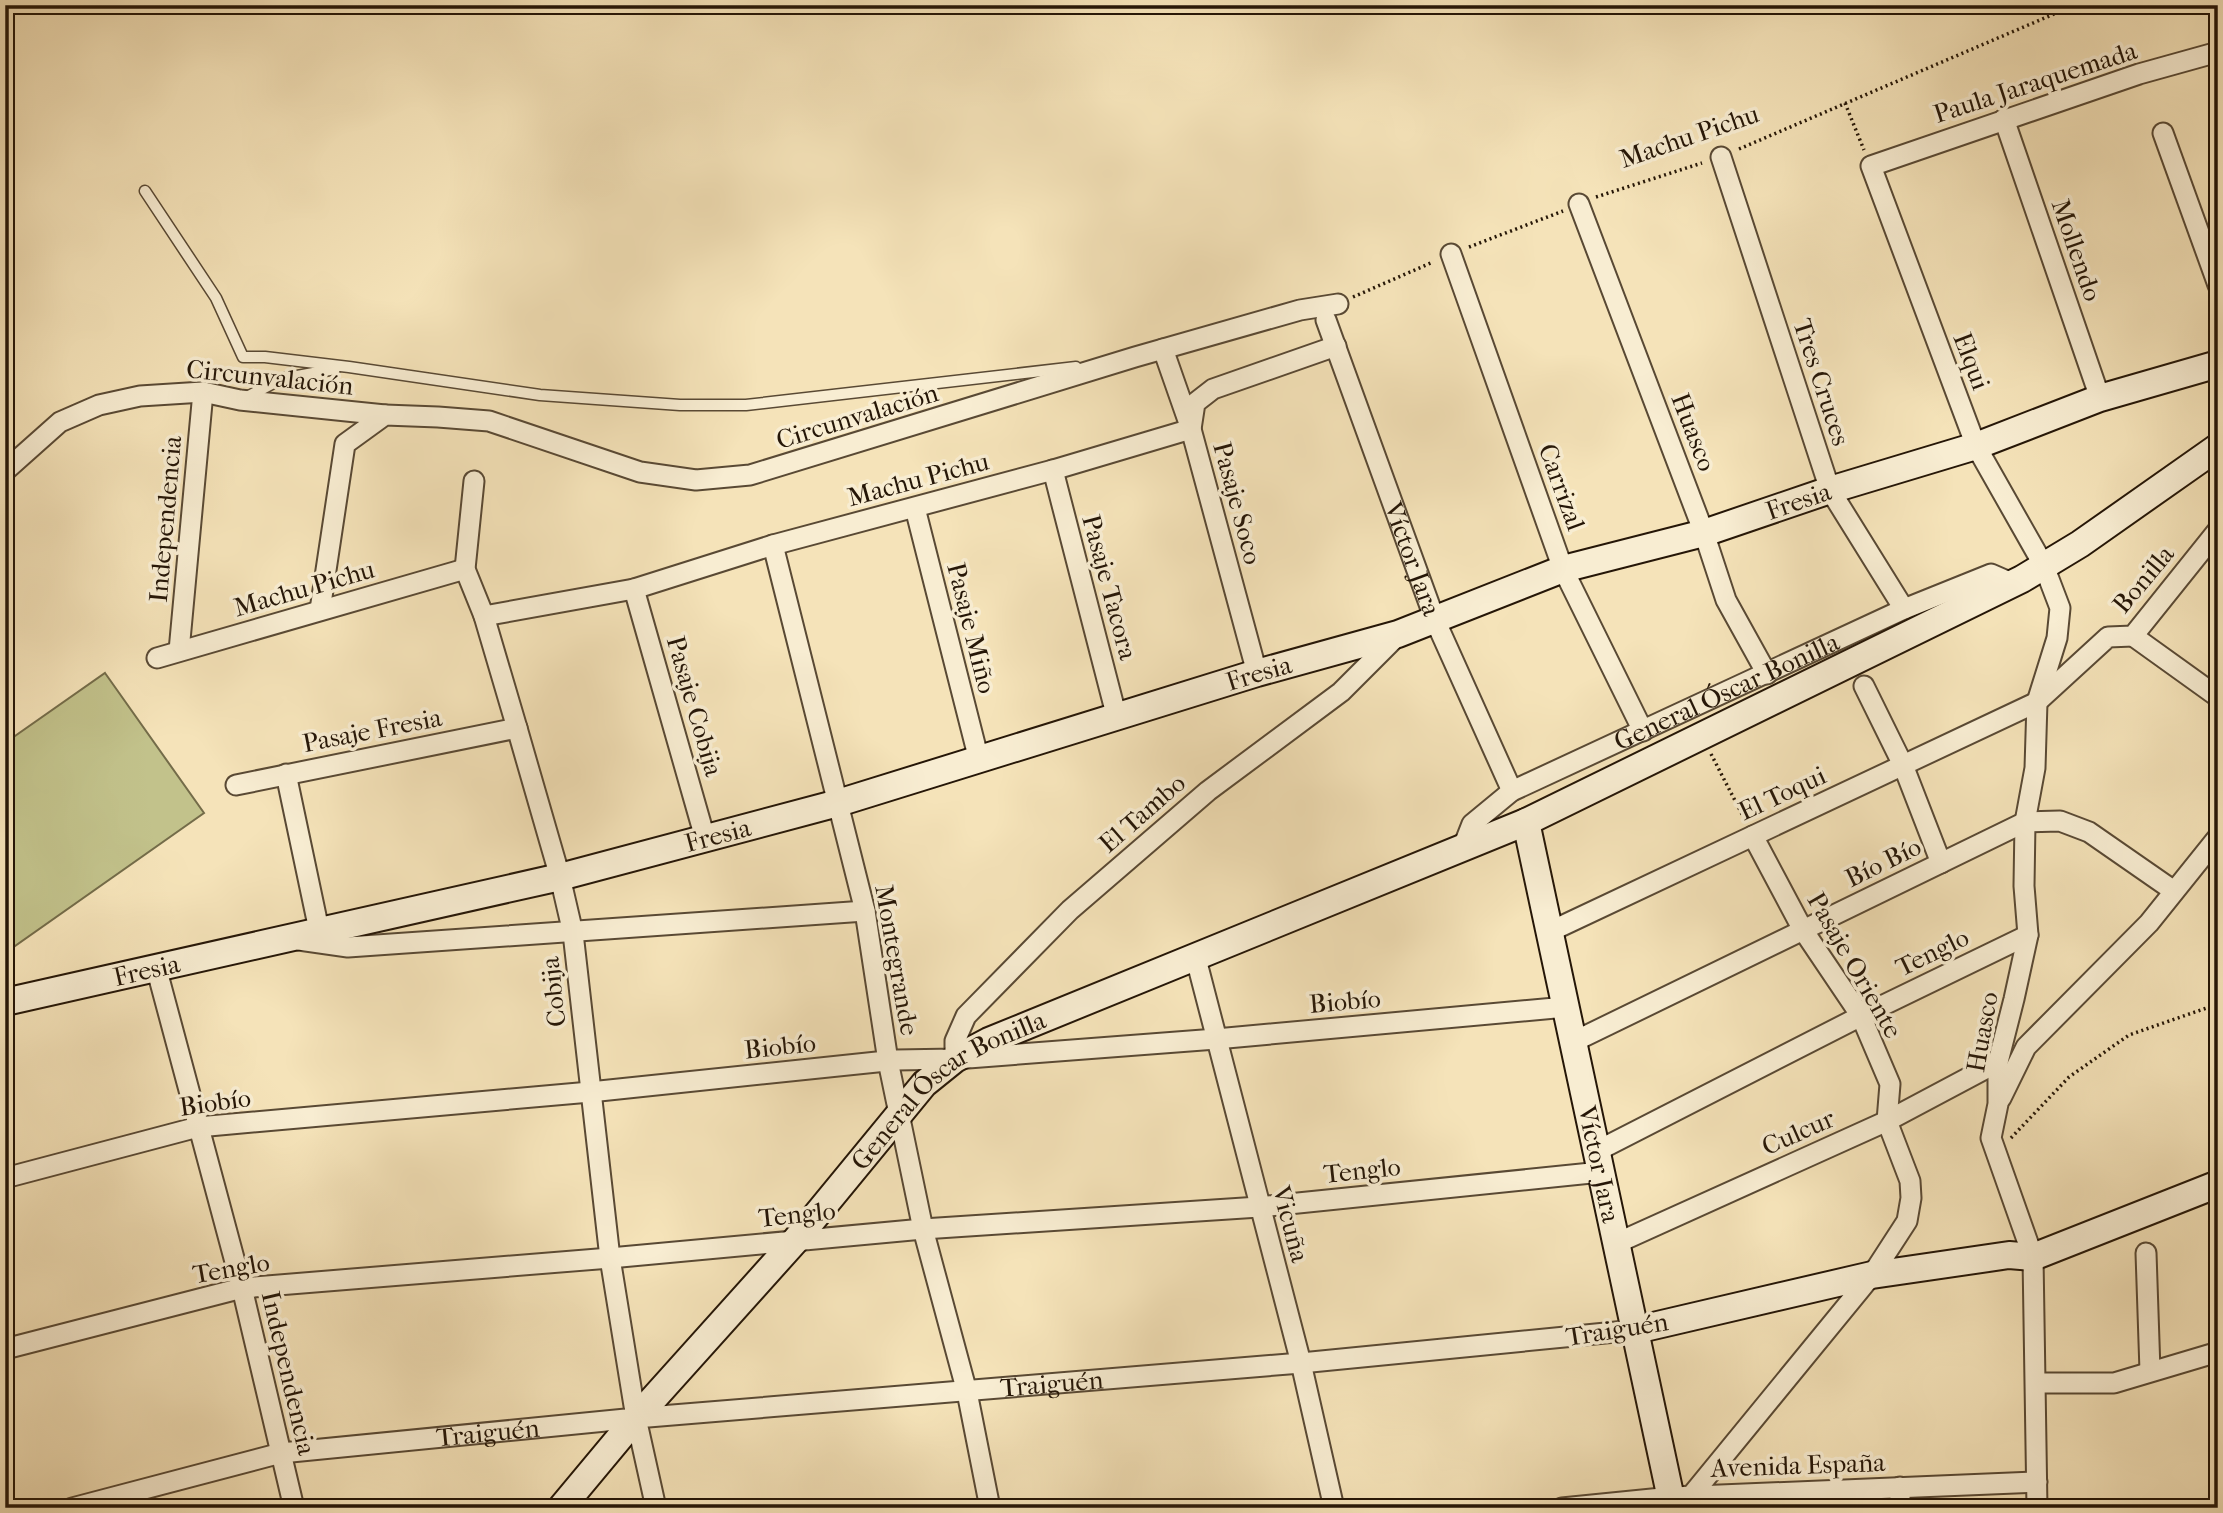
<svg xmlns="http://www.w3.org/2000/svg" width="2223" height="1513" font-family="'IM FELL French Canon',serif">
<style>
.green{fill:#c2c28b;stroke:#746c49;stroke-width:2}
.lines{fill:none;stroke-linecap:round;stroke-linejoin:round}
.lane-casing{stroke:#594934;stroke-width:13}
.street-casing{stroke:#594934;stroke-width:23}
.secondary-casing{stroke:#251607;stroke-width:30}
.path{stroke:#251607;stroke-width:3.5;stroke-dasharray:2 3.5;stroke-linecap:butt}
.lane{stroke:#f8edd2;stroke-width:10}
.street{stroke:#f8edd2;stroke-width:19}
.secondary{stroke:#f8edd2;stroke-width:26}
.labels{text-anchor:middle;stroke-width:7;stroke-linejoin:round;paint-order:stroke}
.street-label{font-size:26px;fill:#251607;stroke:#f8edd2}
</style>
<rect width="100%" height="100%" fill="#f5e3b9"/>
<filter id="stains"><feTurbulence type="fractalNoise" baseFrequency=".00286" numOctaves="4"/><feColorMatrix values="0 0 0 0 .2 0 0 0 0 .09 0 0 0 0 .02 0 0 0 .5 -.17"/></filter>
<radialGradient id="worn" r=".72"><stop offset=".6" stop-color="#630" stop-opacity="0"/><stop offset="1" stop-color="#630" stop-opacity=".3"/></radialGradient>
<path class="green" d="M105,673L204,813L5,953V743Z"/>
<g class="lines">
<g class="lane-casing">
<path id="lane" d="M145,191L216,298L243,357H265L349,367L540,395L680,405H746L1076,367
M247,397L281,379L335,369"/>
</g>
<g class="street-casing">
<g id="street">
<path d="M2004,119L2100,398"/>
<path d="M2163,133L2218,285"/>
<path d="M1721,157L1830,490L1904,609"/>
<path d="M1579,204L1704,533L1726,600L1767,674"/>
<path d="M1451,254L1563,569L1643,731"/>
<path id="s1" d="M1326,320L1435,620L1512,791"/>
<path d="M1163,349L1191,429L1257,673"/>
<path d="M1053,470L1117,718"/>
<path d="M5,471L60,422L99,405L140,396L203,392L240,400L385,415"/>
<path d="M474,481L465,569L484,616L517,728L560,877L573,933L610,1258L636,1418L656,1508"/>
<path d="M915,508L979,760"/>
<path d="M773,545L865,911L888,1061L923,1229L967,1392L990,1508"/>
<path d="M634,589L705,838"/>
<path d="M320,610L345,444L385,415L438,417L489,421L640,472L696,480L750,475L1135,357L1300,310L1338,304"/>
<path d="M484,616L634,589L773,545L1053,470L1191,429L1195,403L1213,389L1336,346"/>
<path d="M2133,636L2218,697"/>
<path d="M179,651L203,392"/>
<path d="M157,658L465,569"/>
<path d="M1864,686L1903,765L1941,863"/>
<path d="M286,774L319,930"/>
<path d="M236,785L517,728"/>
<path id="s2" d="M1463,847L1472,824L1512,791L1904,609L1991,574L2014,584"/>
<path d="M1549,932L2037,702L2108,637L2133,636L2218,530"/>
<path d="M299,940L348,947L865,911"/>
<path d="M1195,955L1301,1363L1334,1508"/>
<path d="M156,967L242,1288L294,1508"/>
<path d="M1573,1042L2025,822L2060,821L2089,832L2174,891"/>
<path d="M955,1059V1041L966,1016L1070,910L1208,791L1341,692L1398,635"/>
<path d="M2001,1098L2026,1047L2149,923L2218,837"/>
<path d="M1597,1151L1861,1016L2028,935"/>
<path d="M5,1178L198,1127L590,1092L896,1060L955,1059L1216,1039L1566,1007"/>
<path d="M1617,1243L1887,1121L1998,1062"/>
<path d="M2146,1253L2150,1371"/>
<path d="M5,1349L242,1288L610,1258L923,1229L1259,1207L1601,1172"/>
<path d="M2036,1383H2114L2218,1352"/>
<path d="M1900,1487V1508"/>
<path d="M1691,1496L1872,1275L1907,1221L1911,1198L1910,1181L1887,1121L1890,1084L1861,1016L1803,930L1753,836"/>
<path id="s3" d="M72,1508L281,1453L636,1418L1301,1363L1636,1330"/>
<path d="M1562,1508L1672,1497L2037,1482"/>
<path d="M2037,1508L2033,1257L1991,1138L1998,1104V1062L2014,999L2028,935L2024,886L2025,822L2035,768L2037,702L2057,638L2060,608L2044,566L1976,446L1871,166L2139,74L2218,52"/>
</g>
</g>
<g class="secondary-casing">
<g id="secondary">
<path id="s4" d="M1526,822L1673,1508"/>
<path id="s5" d="M5,1002L560,877L838,803L1257,673L1398,634L1563,569L1704,533L1830,490L1976,446L2100,398L2218,364"/>
<path d="M1636,1330L1872,1275L2009,1255L2033,1257L2218,1184"/>
<path id="s6" d="M561,1508L636,1418L795,1241L924,1084L955,1059L989,1041L1526,822L2022,579L2080,544L2218,447"/>
</g>
</g>
<path class="path" d="M1845,103L1864,150
M1739,149L2075,5
M1596,197L1702,163
M1469,247L1563,211
M1353,297L1433,262
M1711,754L1744,818
M2011,1138L2069,1077L2129,1035L2218,1004"/>
<use href="#lane" class="lane"/>
<use href="#street" class="street"/>
<use href="#secondary" class="secondary"/>
</g>
<g class="labels">
<g class="street-label">
<text transform="translate(2035 82) rotate(-18)" y="9">Paula Jaraquemada</text>
<text transform="translate(1689 136) rotate(-19)" y="9">Machu Pichu</text>
<text transform="translate(2077 250) rotate(71)" y="9">Mollendo</text>
<text transform="translate(1972 361) rotate(69)" y="9">Elqui</text>
<text transform="translate(270 377) rotate(6)" y="9">Circunvalación</text>
<text transform="translate(1822 382) rotate(72)" y="9">Tres Cruces</text>
<text transform="translate(857 416) rotate(-17)" y="9">Circunvalación</text>
<text transform="translate(1694 432) rotate(69)" y="9">Huasco</text>
<text transform="translate(918 479) rotate(-15)" y="9">Machu Pichu</text>
<text transform="translate(1562 487) rotate(70)" y="9">Carrizal</text>
<text dy="9" stroke="none"><textPath href="#s5" startOffset="1864">Fresia</textPath></text>
<text transform="translate(1238 503) rotate(75)" y="9">Pasaje Soco</text>
<text transform="translate(165 519) rotate(-85)" y="9">Independencia</text>
<text dy="9" stroke="none"><textPath href="#s1" startOffset="254">Víctor Jara</textPath></text>
<text transform="translate(2143 579) rotate(-50)" y="9">Bonilla</text>
<text transform="translate(1110 587) rotate(75)" y="9">Pasaje Tacora</text>
<text transform="translate(304 588) rotate(-16)" y="9">Machu Pichu</text>
<text transform="translate(972 628) rotate(76)" y="9">Pasaje Miño</text>
<text dy="9" stroke="none"><textPath href="#s5" startOffset="1297">Fresia</textPath></text>
<text dy="9" stroke="none"><textPath href="#s2" startOffset="313">General Óscar Bonilla</textPath></text>
<text transform="translate(695 706) rotate(74)" y="9">Pasaje Cobija</text>
<text transform="translate(372 730) rotate(-11)" y="9">Pasaje Fresia</text>
<text transform="translate(1782 793) rotate(-25)" y="9">El Toqui</text>
<text transform="translate(1142 813) rotate(-41)" y="9">El Tambo</text>
<text dy="9" stroke="none"><textPath href="#s5" startOffset="732">Fresia</textPath></text>
<text transform="translate(1883 862) rotate(-26)" y="9">Bío Bío</text>
<text transform="translate(1932 952) rotate(-26)" y="9">Tenglo</text>
<text transform="translate(897 960) rotate(80)" y="9">Montegrande</text>
<text transform="translate(1855 965) rotate(60)" y="9">Pasaje Oriente</text>
<text dy="9" stroke="none"><textPath href="#s5" startOffset="145">Fresia</textPath></text>
<text transform="translate(553 992) rotate(-96)" y="9">Cobija</text>
<text transform="translate(1345 1001) rotate(-5)" y="9">Biobío</text>
<text transform="translate(1982 1032) rotate(-80)" y="9">Huasco</text>
<text transform="translate(780 1046) rotate(-6)" y="9">Biobío</text>
<text dy="9" stroke="none"><textPath href="#s6" startOffset="574">General Óscar Bonilla</textPath></text>
<text transform="translate(215 1102) rotate(-8)" y="9">Biobío</text>
<text transform="translate(1798 1132) rotate(-24)" y="9">Culcur</text>
<text dy="9" stroke="none"><textPath href="#s4" startOffset="350">Víctor Jara</textPath></text>
<text transform="translate(1362 1170) rotate(-6)" y="9">Tenglo</text>
<text transform="translate(797 1214) rotate(-6)" y="9">Tenglo</text>
<text transform="translate(1291 1224) rotate(75)" y="9">Vicuña</text>
<text transform="translate(231 1268) rotate(-10)" y="9">Tenglo</text>
<text transform="translate(1617 1329) rotate(-9)" y="9">Traiguén</text>
<text transform="translate(289 1373) rotate(77)" y="9">Independencia</text>
<text dy="9" stroke="none"><textPath href="#s3" startOffset="990">Traiguén</textPath></text>
<text dy="9" stroke="none"><textPath href="#s3" startOffset="424">Traiguén</textPath></text>
<text transform="translate(1798 1465) rotate(-2)" y="9">Avenida España</text>
</g>
</g>
<rect width="2223" height="1513" fill="none" stroke="#f5e3b9" stroke-width="28"/>
<rect x="7" y="7" width="2209" height="1499" fill="none" stroke="#251607" stroke-width="3.5"/>
<rect x="14" y="14" width="2195" height="1485" fill="none" stroke="#251607" stroke-width="2"/>
<rect width="100%" height="100%" filter="url(#stains)"/>
<rect width="100%" height="100%" fill="url(#worn)"/>
</svg>
